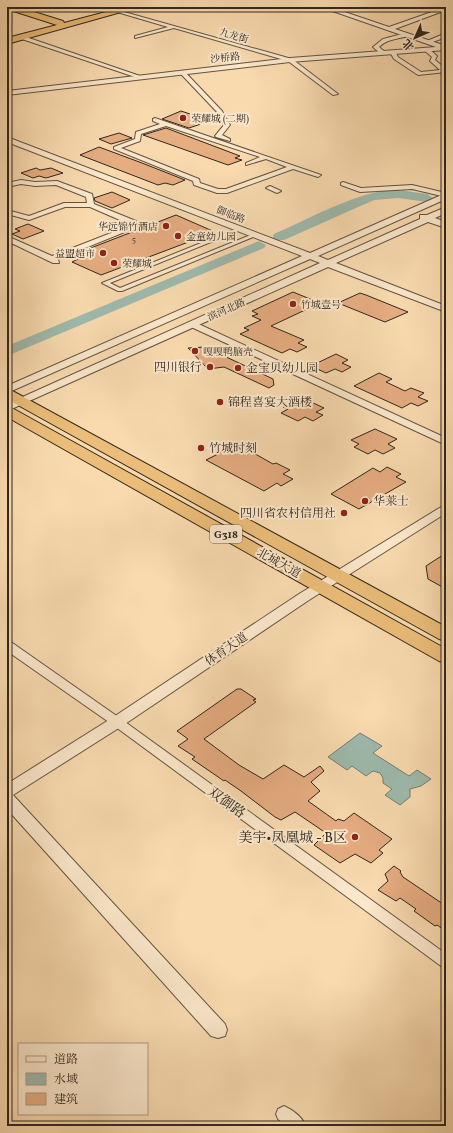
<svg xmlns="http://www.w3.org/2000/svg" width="453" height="1133" font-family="Vollkorn,'Noto Serif SC',serif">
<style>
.water{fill:#9ebaad;stroke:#727f74}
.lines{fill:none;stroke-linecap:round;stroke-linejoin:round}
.river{fill:#9ebaad;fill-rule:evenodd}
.building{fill:#e6ad81;stroke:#30271e}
.pedestrian-casing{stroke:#625442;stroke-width:2}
.minor-casing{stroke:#625442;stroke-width:2}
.tertiary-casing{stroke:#625442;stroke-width:2}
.trunk-casing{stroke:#30271e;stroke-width:2}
.pedestrian{fill:#fbe7cb;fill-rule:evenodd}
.minor{fill:#fbe7cb;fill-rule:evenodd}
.tertiary{fill:#fbe7cb;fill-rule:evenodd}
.trunk{fill:#ecbd78;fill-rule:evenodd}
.poi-dot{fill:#8f2418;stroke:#fbe7cb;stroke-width:1.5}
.labels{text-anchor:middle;stroke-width:4;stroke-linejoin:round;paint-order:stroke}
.far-number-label{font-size:9px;fill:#5e4837}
.far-street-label{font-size:10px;fill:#30271e;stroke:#fbe7cb}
.far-poi-label{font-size:10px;fill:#30271e;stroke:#fbe7cb;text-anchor:start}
.shield{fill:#fbe7cb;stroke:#6d6152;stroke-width:1}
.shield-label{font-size:11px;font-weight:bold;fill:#30271e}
.poi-label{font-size:12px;fill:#30271e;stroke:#fbe7cb;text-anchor:start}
.street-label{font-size:12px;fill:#30271e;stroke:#fbe7cb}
.near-street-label{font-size:14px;fill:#30271e;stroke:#fbe7cb}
.near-poi-label{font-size:14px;fill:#30271e;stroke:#fbe7cb;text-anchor:end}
</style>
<rect width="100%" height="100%" fill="#f9daaf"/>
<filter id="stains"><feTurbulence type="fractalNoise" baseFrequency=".005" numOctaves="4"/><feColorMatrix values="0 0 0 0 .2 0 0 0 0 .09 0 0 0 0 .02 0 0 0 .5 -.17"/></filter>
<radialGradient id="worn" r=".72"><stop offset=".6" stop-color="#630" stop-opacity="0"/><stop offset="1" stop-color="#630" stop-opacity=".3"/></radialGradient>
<path class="water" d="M360,733L382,746L373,753L409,776L417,770L431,779L421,786L410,789V797L400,805L385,795L392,789L383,783V778L380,773L373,771L366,776L352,766L347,770L328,757Z"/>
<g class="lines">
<path class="river" d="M398,190L427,194L433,198L427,202L398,198L374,200L284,240H274L273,237L274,234C309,219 361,189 398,190Z
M259,241L266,245L264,248L7,356V346Z"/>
</g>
<path class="building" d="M181,111L202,118L198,121L204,123L189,128L162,119Z
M166,128L240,156L235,158L242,160L228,165L143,135Z
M119,133L132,138L111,144L99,139Z
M99,147L142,163L185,180L173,185L165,183L158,185L80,155Z
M36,168L40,170L51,168L63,173L46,178L39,176L33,178L21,173Z
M112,192L128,199L130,200L112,208L95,201L94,198Z
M176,215L215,232L101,275L72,262L80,258L74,256L84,252L83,251Z
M28,224L44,231L23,239L12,234L20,231L15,229Z
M293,292L320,303L271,326L304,340L298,343L307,347L297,352L290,349L282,353L240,334L249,330L244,328L261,320L252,316L258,314L252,311Z
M360,293L366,295L408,312L385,322L338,303Z
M205,347L273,379L274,385L269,388L224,367L208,369L188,348Z
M336,354L348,360L342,363L351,367L342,372L335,369L326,373L311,366Z
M379,373L392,379L386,382L405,391L411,388L424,393L418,397L428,401L418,406L411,403L402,408L354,386Z
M307,400L324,408L316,412L323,415L313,421L305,417L298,421L281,413L288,409L283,407L293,402L299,405Z
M375,429L397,439L388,444L395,448L383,454L375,450L368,454L354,447L359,444L351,440Z
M228,449L250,451L273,464L276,463L290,470L283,474L293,479L281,486L277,483L264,491L206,460Z
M387,467L401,474L396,477L406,482L359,509L331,494L373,468L380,472Z
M446,553V589L428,579L426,566Z
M237,689H241L256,699L253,700L256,702L204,739L239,765L263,779L284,765L304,777L320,766L324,771L311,782L320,791L308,801L336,821L338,819L344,821L354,813L392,839L379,850L383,853L371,863L355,854L340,863L314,845L326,833L295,812L281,820L275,817L241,791L225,780L224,781L192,759L195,757L178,746L188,739L177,731Z
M394,866L401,871L400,872L403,877L446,906V931L437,925L435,926L414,911L416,909L400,898L396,901L378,890L388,881L385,874Z"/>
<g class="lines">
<g class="pedestrian-casing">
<path id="pedestrian" d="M238,228L243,229L110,283L120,288L253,234L258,235L122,291H118L102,283Z"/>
</g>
<g class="minor-casing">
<path id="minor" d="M117,10L292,59L338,94L333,95L288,61L174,28L135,38V36L168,27L117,12Z
M406,33L408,36C398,39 387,39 379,47L385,52V54H381L373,47L383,39Z
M446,33V37L430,43L427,41Z
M19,36H23L143,77L138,78L19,38Z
M425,49H429L437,56L435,60L446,69V72L418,75L394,59L390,52L395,51L398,57L421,72L440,70L430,61L432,57L425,51Z
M180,71H184L222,111L230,125L222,135L230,139V141L216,137L215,136L224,125L217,112L180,73Z
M155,118L321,175L318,177L293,169L227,193H217L194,185L193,181L114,149V147L135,139L136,132L160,124L153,121V119ZM166,126L260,157L246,163V165L266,159L287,167L226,189H218L200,183L199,179L121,148L140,141L141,134Z
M21,180L35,182L57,181L92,194L94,204L136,221L137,227L58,259L59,263H53L7,241V236L52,256L129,226V224L90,207H65L29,220L7,214V210L29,216L64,203H87L86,197L56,185L35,186L21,184L7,187V183Z
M343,182L361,188L412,185L446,193V197L412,189L360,192L341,185V183Z
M270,186L281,191L277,193L266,188Z
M192,321L446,438V445L189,326L188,324Z
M7,641L11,642L121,719L446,954V968L441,966L113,725L7,651Z
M284,1106C293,1110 302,1117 306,1126H286L278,1119L276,1114L278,1109Z"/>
</g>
<g class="tertiary-casing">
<path id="tertiary" d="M321,7H330L389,27L446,7V10L395,29L446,46V50L290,62L7,95V91L290,58L436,47Z
M7,137L310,253L446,193V199L318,256L328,260L420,219V215H427L446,207V213L435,218L446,222V228L428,222L336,263L446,306V312L328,267L7,411V404L320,263L310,259L7,393V386L302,256L7,142Z
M446,504V513L309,600L122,726L13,795L225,1024L227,1030L225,1036L218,1038L211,1036L7,809V784L112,718L299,594Z"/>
</g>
<g class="trunk-casing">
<path id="trunk" d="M7,7H18L63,21L64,23L125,7H139L7,44V38L57,25L7,9Z
M7,388L446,627V641L439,639L7,399Z
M7,406L12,408L446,649V663L439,661L7,417Z"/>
</g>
<use href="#pedestrian" class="pedestrian"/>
<use href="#minor" class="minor"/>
<use href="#tertiary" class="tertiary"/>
<use href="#trunk" class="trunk"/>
</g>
<g class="poi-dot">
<circle cx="183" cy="118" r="4"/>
<circle cx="166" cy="226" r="4"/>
<circle cx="178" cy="236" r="4"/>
<circle cx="103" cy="253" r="4"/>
<circle cx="114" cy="263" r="4"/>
<circle cx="293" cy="304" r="4"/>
<circle cx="195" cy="351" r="4"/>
<circle cx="210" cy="367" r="4"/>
<circle cx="238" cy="368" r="4"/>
<circle cx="220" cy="402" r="4"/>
<circle cx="201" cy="448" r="4"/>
<circle cx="365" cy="501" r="4"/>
<circle cx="344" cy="513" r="4"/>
<circle cx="355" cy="837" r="4"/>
</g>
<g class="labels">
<g class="far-number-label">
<text x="134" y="242">5</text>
</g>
<g class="far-street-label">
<text transform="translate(234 35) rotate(16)" y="4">九龙街</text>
<text transform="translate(225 57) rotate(-6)" y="4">沙桥路</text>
<text transform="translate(231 214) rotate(21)" y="4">御临路</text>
<text transform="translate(226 309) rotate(-24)" y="4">滨河北路</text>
</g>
<g class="far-poi-label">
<text x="191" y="122">荣耀城 (二期)</text>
<text x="158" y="230" text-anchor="end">华远锦竹酒店</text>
<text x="186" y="240">金童幼儿园</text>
<text x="95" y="257" text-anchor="end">益盟超市</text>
<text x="122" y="267">荣耀城</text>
<text x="301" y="308">竹城壹号</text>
<text x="203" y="355">嘎嘎鸭脑壳</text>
</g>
<rect class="shield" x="210" y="525" width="32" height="18" rx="3"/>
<g class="shield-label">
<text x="226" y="538">G318</text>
</g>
<g class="poi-label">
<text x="202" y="371" text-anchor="end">四川银行</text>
<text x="246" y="372">金宝贝幼儿园</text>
<text x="228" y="406">锦程喜宴大酒楼</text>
<text x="209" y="452">竹城时刻</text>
<text x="373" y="505">华莱士</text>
<text x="336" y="517" text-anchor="end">四川省农村信用社</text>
</g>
<g class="street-label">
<text transform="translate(279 563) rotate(29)" y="4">北城大道</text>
<text transform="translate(226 649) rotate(-34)" y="4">体育大道</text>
</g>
<g class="near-street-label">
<text transform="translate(227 802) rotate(36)" y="5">双御路</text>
</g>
<g class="near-poi-label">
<text x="347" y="842">美宇•凤凰城 - B区</text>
</g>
</g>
<rect width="453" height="1133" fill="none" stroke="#f9daaf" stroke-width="24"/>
<rect x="8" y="8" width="437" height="1117" fill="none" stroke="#30271e" stroke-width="2"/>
<rect x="12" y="12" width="429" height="1109" fill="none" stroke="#30271e"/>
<rect x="18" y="1043" width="130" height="72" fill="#fbe7cb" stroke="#aa9a86"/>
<rect x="26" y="1056" width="20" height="6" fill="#fbe7cb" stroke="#aa9a86"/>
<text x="54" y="1063" font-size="12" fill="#30271e">道路</text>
<rect x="26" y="1073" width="20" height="12" fill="#9ebaad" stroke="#aa9a86"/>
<text x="54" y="1083" font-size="12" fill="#30271e">水域</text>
<rect x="26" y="1093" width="20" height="12" fill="#e6ad81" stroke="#aa9a86"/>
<text x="54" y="1103" font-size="12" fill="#30271e">建筑</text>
<g transform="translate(415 38) rotate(225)" stroke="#fbe7cb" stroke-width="3" paint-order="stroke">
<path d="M0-3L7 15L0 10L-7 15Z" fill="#30271e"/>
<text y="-6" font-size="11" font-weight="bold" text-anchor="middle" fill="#30271e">北</text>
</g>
<rect width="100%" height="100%" filter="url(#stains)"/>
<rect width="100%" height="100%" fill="url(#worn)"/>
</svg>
